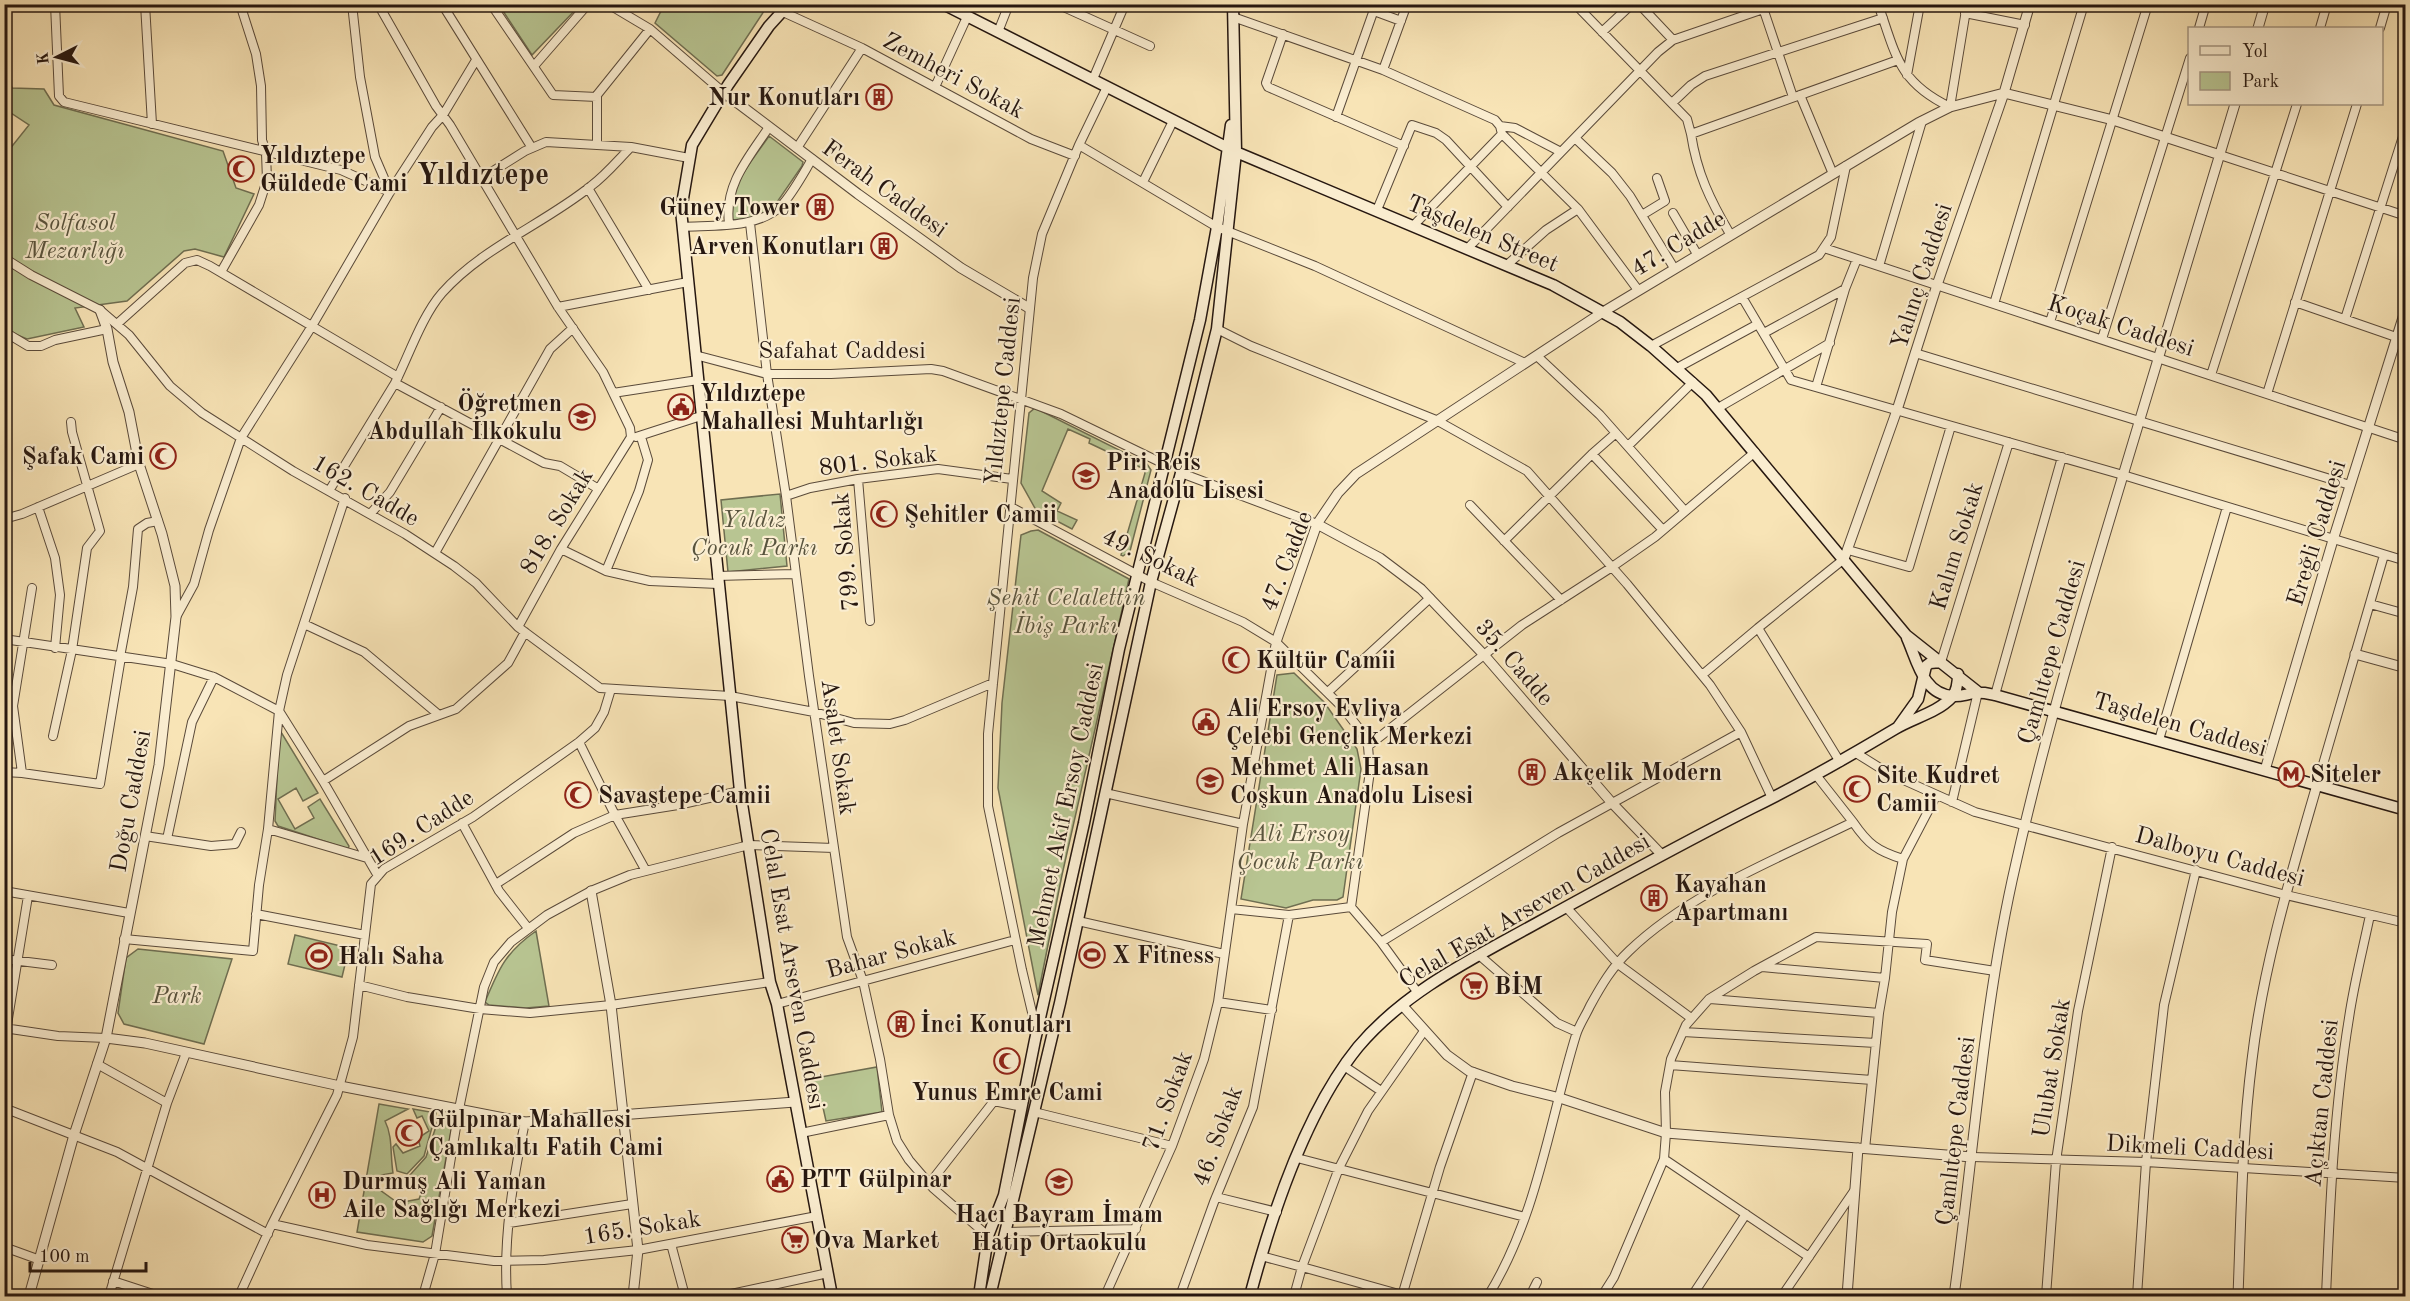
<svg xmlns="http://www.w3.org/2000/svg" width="2410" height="1301" font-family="'Old Standard TT',serif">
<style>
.green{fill:#b8c592;stroke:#6f6e51;stroke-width:1.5}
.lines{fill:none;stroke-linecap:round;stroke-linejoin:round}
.minor-casing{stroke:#5a4a3a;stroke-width:10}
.tertiary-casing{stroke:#5a4a3a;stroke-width:11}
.secondary-casing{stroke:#261710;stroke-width:13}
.minor{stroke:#faedd0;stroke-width:8}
.tertiary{stroke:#faedd0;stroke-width:9}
.secondary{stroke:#faedd0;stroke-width:10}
.labels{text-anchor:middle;stroke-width:4.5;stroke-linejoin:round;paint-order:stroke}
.street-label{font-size:24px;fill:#261710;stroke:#faedd0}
.poi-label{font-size:24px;font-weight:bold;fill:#261710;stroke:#faedd0;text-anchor:start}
.park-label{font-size:24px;font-style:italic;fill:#59543e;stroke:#faedd0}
.district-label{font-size:30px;font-weight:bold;fill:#261710;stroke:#faedd0}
</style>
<rect width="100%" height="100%" fill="#f8e4b6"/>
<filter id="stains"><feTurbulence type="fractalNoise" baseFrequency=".00333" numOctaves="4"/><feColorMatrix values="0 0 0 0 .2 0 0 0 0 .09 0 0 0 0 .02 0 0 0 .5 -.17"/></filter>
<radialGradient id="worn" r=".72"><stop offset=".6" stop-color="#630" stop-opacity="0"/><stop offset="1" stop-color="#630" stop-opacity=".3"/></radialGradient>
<path class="green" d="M4,5H7L9,80L12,88L44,89L54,105L223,151L236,188L254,194L224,257L195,249L184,251L127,301L75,308L84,327L27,339L5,330V155L29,125L11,113L5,105Z
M499,5H580L532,55Z
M664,5V4L768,5L722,75L717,76L655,23Z
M769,136L803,162L802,166L773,208L755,218L732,220C729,184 750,164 769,136Z
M1035,408L1147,464L1151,470L1130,551L1123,556L1121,555L1145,473L1144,469L1089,443L1090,439L1068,429L1042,491L1061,503L1057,511L1077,520L1072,529L1036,510L1021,483L1029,413Z
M780,494L787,566L728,572L721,500Z
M1038,530L1129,579L1062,875L1038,995L998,788L1002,703L1021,535L1031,531Z
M1294,673L1324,702L1357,749L1361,769L1343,897L1337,900H1313L1286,908L1241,899L1277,675Z
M279,732H281L318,793L303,801L296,788L278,799L295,829L314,818L308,807L320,799L349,846L348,849L278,826L275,821Z
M536,931L549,1006L526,1008L489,1005L485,1002C499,968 506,952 536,931Z
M295,935L349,948L342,977L288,964Z
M138,949L232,959L204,1044L124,1024L118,1013L126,958Z
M877,1067L882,1112L826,1121L822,1103L809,1101L804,1080Z
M379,1104L408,1109L385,1121C393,1137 390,1154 393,1173L382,1175L377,1179L380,1190L398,1203L419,1199C424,1189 419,1180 410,1175L426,1157L440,1114L447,1115L452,1125L432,1236L423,1242L357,1232Z
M413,1109L436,1113L424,1156L407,1174L397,1171L393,1147L396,1144L403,1153L420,1146L418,1138L429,1131L422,1116L417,1118Z"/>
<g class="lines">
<g class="minor-casing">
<path id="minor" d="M55,4L59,96L64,102L341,170L390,192
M145,4L152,124
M352,4L360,77L375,157L390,192
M378,4L436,106L450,125L558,307L603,372L630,428L631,437
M442,4L532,148
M491,4L553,95L597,97
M608,4L650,29L723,92
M1057,4L1150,46
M1575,4L1687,119L1691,134
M1639,4L1673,40
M1878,4C1896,55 1898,82 1950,107L1967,4
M1762,5L1793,97
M1374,11L1401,21
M783,12L862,48L1031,139L1075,156
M1965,13L2025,25
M1233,17L1383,70L1495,120L1500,126L1502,134L1578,209L1638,290
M2199,28L2206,4
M2320,28L2327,4
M2380,28L2387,4
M998,32L1009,4
M1602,32L1632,4
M1283,34L1266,83L1268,87L1404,146
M534,66L588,4
M1383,70L1407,4
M1907,75L1920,4
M1093,79L1125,4
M935,87L967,17
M1800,95L1833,174
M1672,103L1691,85L1705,76L1883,18
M1336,117L1376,4
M1500,126L1515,128L1561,152
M1575,138L1612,173L1630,196L1674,268
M597,145V95L650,29
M1079,145L1217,227L1315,266L1525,363
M797,148L862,48
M2220,155L2406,216
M482,178L525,151L546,142L631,147
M1143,182L1173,121
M588,188L649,290
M1377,210L1412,125L1436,133L1446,140L1508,207
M1673,213L1697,254
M1642,215L1665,201L1657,178
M729,223C724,185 749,157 769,127
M750,223L767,374L786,496L809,676L847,937L863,981L880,1059L889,1115L897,1141L909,1160L933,1188L988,1236
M1413,226L1502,134
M682,227C714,225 757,229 781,206C793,193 803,174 812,159
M1730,234C1710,200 1697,173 1691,134L1898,60
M1468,248L1658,52L1673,40L1778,4
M1824,248L2406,440
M4,258L31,275L100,310L129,335L170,386L202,413L293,471L405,534L454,566L476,583L518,627L600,688L730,696L814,712L854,723L890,724L905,720L993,683
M1507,265L1546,230L1578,209
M1879,266L1922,121
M221,272L259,205L267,180L266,153L262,140L261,86L256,54L240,4
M1742,297L1791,380L2123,475L2406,561
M2295,302L2396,337
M1994,304L2084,4
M558,307L688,282
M2345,319L2406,127
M2050,322L2148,4
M117,324L185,263L197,260L210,266L398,377
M1217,329L1251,346L1436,420L1527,471L1627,584L1710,685L1741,732L1772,798
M1764,333L1845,289
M4,334H8L28,346H41L55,340L107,329
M2102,339L2190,58
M1651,346L1819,255L1831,237L1846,166
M1915,353L2350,485
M695,355L767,374H831L931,369L943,371L1061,414L1164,464
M1537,356L1600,415L1684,510
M1677,368L1758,324
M2211,375L2297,104
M395,383C409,355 422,316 442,293C483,247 544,224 591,186C606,175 618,160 631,147L689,158
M1816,387L1845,289L1857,259
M613,393L698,380
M2267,394L2357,104
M1718,408L1830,343
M636,437L701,416
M1628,446L1693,382
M1592,454L1663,530
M1181,473L1317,524
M858,479L870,621
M329,491L395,383L544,463L560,466L597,488
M786,496L810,488L858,479L938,469L1012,479
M1470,505L1561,600
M1009,506L1151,582L1243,622L1276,642L1343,708L1361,731L1368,746L1370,771L1351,907L1381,942L1418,993
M38,507L55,558L60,595L55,648
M371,513L390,492L441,407
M4,519L22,514L139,464
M1504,541L1592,454L1616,433
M561,549L606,571L650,581L718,584
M1848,550L1909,567L1951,426
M435,553L550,349L573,328
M606,571L639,491L648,460L641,437
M717,576L796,574
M32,588L13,706L22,773L100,784L121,657
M2370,604L2406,614
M176,617L194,584L209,530L241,438L312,326L390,192L432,127L443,115L476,60
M304,624L364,652L439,715
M518,627L561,549L631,437
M1758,628L1844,559
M4,639L172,664L214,677L279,711L323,781L378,876
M120,657L133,587L138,529L147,523L158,521
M1941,662L2009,442
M1702,675L1758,628L1840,762
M1328,692L1430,598
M1995,695L2062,457
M53,736L72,650L87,548L100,531L72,432L71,422
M2159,740L2227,507
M579,742L615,815L646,871
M1368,746L1522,625L1612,567L1655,537L1755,452
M1856,753L1888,773L1975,812L2286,895L2406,923
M4,772L22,773
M1816,775L1853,822
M323,781L409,726L456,709L508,663L525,632
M2317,785L2384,555
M1105,793L1243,824
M1952,802L1978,692
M462,823L499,891L528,928
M268,829L367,858
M145,836L211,846L235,844L241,832
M167,839L192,722L214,677
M496,884L574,833L615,815L678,805L740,791
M4,891L129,913
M1566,907L1618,964L1691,1018
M1231,909L1289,915L1351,907
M256,914L365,935
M1078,921L1224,954
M124,939L253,951L259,885L268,829L279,711L287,675L345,498
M1381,942L1558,833L1741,732
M1479,955L1557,1023L1577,1032
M4,959L52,965
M1885,978L1892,912L1903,859L1936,796
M359,985L407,997L480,1009L530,1013L611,1005L770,982
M1710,999L1879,1013L1885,978L1762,967
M1218,1002L1272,1010
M777,1004L1015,940
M4,1028L58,1036L106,1038
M1036,1029L1022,970L988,806V734L1033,278L1042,234L1079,145L1107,87
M1683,1032L1876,1043
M4,1043L28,896
M97,1064L167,1103
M1670,1065L1872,1080
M1344,1066L1381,1091
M4,1108L117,1152L268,1234
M1034,1112L1172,1146
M801,1133L889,1115
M1865,1149L1879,1013
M1972,1157L2146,1162L2406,1178
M1297,1158L1525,1217
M1664,1159L1809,1257
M929,1184L994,1101L1022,1107
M1216,1197L1277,1212
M509,1223L632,1204
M272,1224L367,1245L494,1261L544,1260L638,1250L817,1216
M1006,1232L1136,1229
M671,1244L685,1296
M4,1247L40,1260
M1261,1256L1302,1267L1294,1296
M113,1281L159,1296
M109,1296L167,1103L186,1053
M239,1296L272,1224L337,1095L353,1037L371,884L384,869L473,817L579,742L595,728L604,712L611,689
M423,1296L435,1254L459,1109L484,987L494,962L511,942L547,915L591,891L630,875L749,845L834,848
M507,1296C503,1238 513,1179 525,1122
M722,1296L828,1273
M1105,1296L1172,1146L1204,1059L1218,1002L1243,824L1276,642
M1180,1296L1214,1202L1253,1107L1289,915
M1402,1296L1440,1167L1473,1072
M1406,1296L1302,1267L1339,1168L1368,1111L1424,1031
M1488,1296C1537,1217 1549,1123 1576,1035C1579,1025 1586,1015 1590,1006C1601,986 1612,967 1629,951C1689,893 1779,858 1853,822C1868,844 1877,851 1903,859
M1530,1296L1537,1282
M1602,1296L1614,1277L1664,1159L1666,1133L1665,1092L1671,1059L1686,1025L1709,999L1754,971L1816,937L1927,944L1925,960L1995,971
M1692,1296L1746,1214
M1782,1296L1854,1191
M2046,1296L2056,1161L2078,1011L2112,847
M2137,1296L2146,1162L2164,1005L2196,870
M2326,1296C2330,1203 2334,1110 2349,1018C2354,983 2363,949 2370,915"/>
</g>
<g class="tertiary-casing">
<path id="tertiary" d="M2258,28L2265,4
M723,92L858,194L961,268L1029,308
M1317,524L1380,558L1421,589L1485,656L1612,803L1661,854
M1844,559L1897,410L1937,285L2004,93L2030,4
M1276,642L1317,524L1338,493L1356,474L1603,312L1918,123L1950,107L2004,93L2113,120L2220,155
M2355,654L2406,668
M2265,770L2333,540L2406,308
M591,891L611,1005L638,1250L633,1296
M1402,1005L1447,1055L1469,1071L1512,1086L1560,1098L1666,1133L1972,1157
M106,1038L145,1043L340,1086L525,1122L795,1102
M29,1296L74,1135L106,1038L159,765L176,617L175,586L162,534L139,464L129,412L113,362L107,329L100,310
M1847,1296L1858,1148
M1954,1296C1974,1152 1983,1005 2016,863C2045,734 2083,608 2121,482C2159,356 2197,230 2235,104
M2238,1296C2241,1218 2242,1138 2252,1060C2263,966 2291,875 2317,785"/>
</g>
<g class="secondary-casing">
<path id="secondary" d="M789,4L769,26L728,85L692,145L681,210L740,791L770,982L777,1004L832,1296
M943,4L1236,152L1553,285L1620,322L1651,346L1706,395L1906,635L1978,692
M1907,638C1917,660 1923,695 1953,696C1961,697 1969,693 1977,693C1983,692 1989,694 1995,695L2406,810
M1898,727L1918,699L1926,666L1930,663L1941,662
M979,1296L988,1236L1004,1195L1035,1040L1084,823L1119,649L1200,320L1217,227L1231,125
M990,1296L1060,1003L1151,582L1181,473L1217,329L1236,152L1233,4
M1250,1296C1271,1217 1306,1111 1358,1047C1405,991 1474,958 1537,923C1608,884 1679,845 1752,808C1801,784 1848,757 1895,729C1913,718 1937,713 1952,697C1957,691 1958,682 1958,674"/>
</g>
<use href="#minor" class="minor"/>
<use href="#tertiary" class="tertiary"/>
<use href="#secondary" class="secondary"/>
</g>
<defs>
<g id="building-ring" transform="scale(1.35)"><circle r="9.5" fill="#faedd0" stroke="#8f2418" stroke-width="1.5"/><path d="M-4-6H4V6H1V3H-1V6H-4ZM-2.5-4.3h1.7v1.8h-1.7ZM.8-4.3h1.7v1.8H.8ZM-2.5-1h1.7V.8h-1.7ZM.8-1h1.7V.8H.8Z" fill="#8f2418"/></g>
<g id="mosque-ring" transform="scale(1.35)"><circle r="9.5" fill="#faedd0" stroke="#8f2418" stroke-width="1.5"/><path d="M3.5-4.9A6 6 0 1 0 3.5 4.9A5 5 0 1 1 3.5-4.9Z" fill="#8f2418"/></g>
<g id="civic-ring" transform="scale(1.35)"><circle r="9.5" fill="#faedd0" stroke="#8f2418" stroke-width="1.5"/><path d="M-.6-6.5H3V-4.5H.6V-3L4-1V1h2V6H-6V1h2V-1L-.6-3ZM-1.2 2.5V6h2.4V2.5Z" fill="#8f2418"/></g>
<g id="school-ring" transform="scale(1.35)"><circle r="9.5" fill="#faedd0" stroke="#8f2418" stroke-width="1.5"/><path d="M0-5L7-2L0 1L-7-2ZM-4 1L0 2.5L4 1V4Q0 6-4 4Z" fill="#8f2418"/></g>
<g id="metro-ring" transform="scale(1.35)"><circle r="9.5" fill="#faedd0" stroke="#8f2418" stroke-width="1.5"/><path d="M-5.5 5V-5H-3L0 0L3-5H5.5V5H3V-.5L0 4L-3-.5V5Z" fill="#8f2418"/></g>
<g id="stadium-ring" transform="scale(1.35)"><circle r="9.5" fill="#faedd0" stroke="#8f2418" stroke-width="1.5"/><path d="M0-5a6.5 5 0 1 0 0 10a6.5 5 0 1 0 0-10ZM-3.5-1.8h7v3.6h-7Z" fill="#8f2418"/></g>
<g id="supermarket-ring" transform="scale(1.35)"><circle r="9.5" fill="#faedd0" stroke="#8f2418" stroke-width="1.5"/><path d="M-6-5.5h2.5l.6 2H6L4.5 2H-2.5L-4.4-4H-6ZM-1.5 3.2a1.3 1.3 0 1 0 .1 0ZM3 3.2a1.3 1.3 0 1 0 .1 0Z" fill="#8f2418"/></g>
<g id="hospital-ring" transform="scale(1.35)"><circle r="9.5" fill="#faedd0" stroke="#8f2418" stroke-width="1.5"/><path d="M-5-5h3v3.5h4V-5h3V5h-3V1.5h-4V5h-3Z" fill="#8f2418"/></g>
</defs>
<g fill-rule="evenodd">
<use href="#building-ring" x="879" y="97"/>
<use href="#mosque-ring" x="241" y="169"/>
<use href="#building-ring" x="820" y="207"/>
<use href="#building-ring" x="884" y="246"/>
<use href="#civic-ring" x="681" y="407"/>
<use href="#school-ring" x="582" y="417"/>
<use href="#mosque-ring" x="163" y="456"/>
<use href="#school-ring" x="1086" y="476"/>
<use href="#mosque-ring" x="884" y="514"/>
<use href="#mosque-ring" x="1236" y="660"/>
<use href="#civic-ring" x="1206" y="722"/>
<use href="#building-ring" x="1532" y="772"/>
<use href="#metro-ring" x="2291" y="774"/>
<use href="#school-ring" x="1210" y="781"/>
<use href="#mosque-ring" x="1857" y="789"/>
<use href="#mosque-ring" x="578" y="795"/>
<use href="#building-ring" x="1654" y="898"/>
<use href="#stadium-ring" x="1092" y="955"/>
<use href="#stadium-ring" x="319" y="956"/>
<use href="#supermarket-ring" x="1474" y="986"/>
<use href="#building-ring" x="901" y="1024"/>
<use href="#mosque-ring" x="1007" y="1061"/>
<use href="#mosque-ring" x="409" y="1133"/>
<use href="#civic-ring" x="780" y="1179"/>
<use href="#school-ring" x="1059" y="1182"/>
<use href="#hospital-ring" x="322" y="1195"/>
<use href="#supermarket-ring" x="795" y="1240"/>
</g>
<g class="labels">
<g class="street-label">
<text transform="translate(954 75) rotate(28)" y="8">Zemheri Sokak</text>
<text transform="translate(885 188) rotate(36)" y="8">Ferah Caddesi</text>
<text transform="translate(1483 233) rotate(23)" y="8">Taşdelen Street</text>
<text transform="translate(1678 243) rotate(-31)" y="8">47. Cadde</text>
<text transform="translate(1921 276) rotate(-72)" y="8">Yalınç Caddesi</text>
<text transform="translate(2121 325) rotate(18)" y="8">Koçak Caddesi</text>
<text x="842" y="358">Safahat Caddesi</text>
<text transform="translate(1002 391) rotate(-84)" y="8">Yıldıztepe Caddesi</text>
<text transform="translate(878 460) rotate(-7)" y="8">801. Sokak</text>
<text transform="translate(366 490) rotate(30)" y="8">162. Cadde</text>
<text transform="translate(556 521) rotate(-59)" y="8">818. Sokak</text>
<text transform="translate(2316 533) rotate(-73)" y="8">Ereğli Caddesi</text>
<text transform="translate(1956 546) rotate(-73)" y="8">Kalım Sokak</text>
<text transform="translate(845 552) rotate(-95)" y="8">799. Sokak</text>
<text transform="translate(1151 557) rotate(26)" y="8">49. Sokak</text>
<text transform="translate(1286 561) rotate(-69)" y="8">47. Cadde</text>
<text transform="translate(2051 652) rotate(-74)" y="8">Çamlıtepe Caddesi</text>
<text transform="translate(1515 662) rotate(49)" y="8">35. Cadde</text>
<text transform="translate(2180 724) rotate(16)" y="8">Taşdelen Caddesi</text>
<text transform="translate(839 747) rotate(82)" y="8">Asalet Sokak</text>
<text transform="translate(130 801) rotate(-80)" y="8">Doğu Caddesi</text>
<text transform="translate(1065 805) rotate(-78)" y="8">Mehmet Akif Ersoy Caddesi</text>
<text transform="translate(421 827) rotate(-33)" y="8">169. Cadde</text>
<text transform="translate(2220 856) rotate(15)" y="8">Dalboyu Caddesi</text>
<text transform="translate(1524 910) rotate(-30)" y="8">Celal Esat Arseven Caddesi</text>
<text transform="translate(891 953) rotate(-15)" y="8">Bahar Sokak</text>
<text transform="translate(793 969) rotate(80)" y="8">Celal Esat Arseven Caddesi</text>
<text transform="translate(2051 1068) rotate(-81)" y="8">Ulubat Sokak</text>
<text transform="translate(1167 1101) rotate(-70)" y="8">71. Sokak</text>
<text transform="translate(2321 1103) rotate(-84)" y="8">Açıktan Caddesi</text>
<text transform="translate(1955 1131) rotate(-83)" y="8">Çamlıtepe Caddesi</text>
<text transform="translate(1217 1136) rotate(-70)" y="8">46. Sokak</text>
<text transform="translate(2190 1147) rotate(3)" y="8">Dikmeli Caddesi</text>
<text transform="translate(642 1227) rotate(-9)" y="8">165. Sokak</text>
</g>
<g class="poi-label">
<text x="860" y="105" text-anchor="end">Nur Konutları</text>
<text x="260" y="163">Yıldıztepe<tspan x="260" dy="28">Güldede Cami</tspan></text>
<text x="800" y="215" text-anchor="end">Güney Tower</text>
<text x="864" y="254" text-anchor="end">Arven Konutları</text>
<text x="700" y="401">Yıldıztepe<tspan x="700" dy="28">Mahallesi Muhtarlığı</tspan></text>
<text x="562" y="411" text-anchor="end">Öğretmen<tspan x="562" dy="28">Abdullah İlkokulu</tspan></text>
<text x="144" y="464" text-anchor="end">Şafak Cami</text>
<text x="1106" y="470">Piri Reis<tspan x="1106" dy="28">Anadolu Lisesi</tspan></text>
<text x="904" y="522">Şehitler Camii</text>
<text x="1256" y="668">Kültür Camii</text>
<text x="1226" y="716">Ali Ersoy Evliya<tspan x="1226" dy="28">Çelebi Gençlik Merkezi</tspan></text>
<text x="1230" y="775">Mehmet Ali Hasan<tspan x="1230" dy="28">Coşkun Anadolu Lisesi</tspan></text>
<text x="1552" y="780">Akçelik Modern</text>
<text x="2310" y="782">Siteler</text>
<text x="1876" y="783">Site Kudret<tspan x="1876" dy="28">Camii</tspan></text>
<text x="598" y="803">Savaştepe Camii</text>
<text x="1674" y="892">Kayahan<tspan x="1674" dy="28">Apartmanı</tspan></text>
<text x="1112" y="963">X Fitness</text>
<text x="338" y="964">Halı Saha</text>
<text x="1494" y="994">BİM</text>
<text x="920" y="1032">İnci Konutları</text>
<text x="1007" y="1100" text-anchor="middle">Yunus Emre Cami</text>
<text x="428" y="1127">Gülpınar Mahallesi<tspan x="428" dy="28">Çamlıkaltı Fatih Cami</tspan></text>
<text x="800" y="1187">PTT Gülpınar</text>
<text x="342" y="1189">Durmuş Ali Yaman<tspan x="342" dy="28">Aile Sağlığı Merkezi</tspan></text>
<text x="1059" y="1222" text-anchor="middle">Hacı Bayram İmam<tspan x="1059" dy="28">Hatip Ortaokulu</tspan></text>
<text x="814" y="1248">Ova Market</text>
</g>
<g class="park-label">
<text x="75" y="230">Solfasol<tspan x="75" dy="28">Mezarlığı</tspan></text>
<text x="754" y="527">Yıldız<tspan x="754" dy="28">Çocuk Parkı</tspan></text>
<text x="1066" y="605">Şehit Celalettin<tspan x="1066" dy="28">İbiş Parkı</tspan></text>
<text x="1300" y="841">Ali Ersoy<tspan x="1300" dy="28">Çocuk Parkı</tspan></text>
<text x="177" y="1003">Park</text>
</g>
<g class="district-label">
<text x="483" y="184">Yıldıztepe</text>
</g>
</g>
<rect width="2410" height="1301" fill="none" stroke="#f8e4b6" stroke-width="24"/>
<rect x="6" y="6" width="2398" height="1289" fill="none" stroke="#261710" stroke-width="3"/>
<rect x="12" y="12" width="2386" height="1277" fill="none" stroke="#261710" stroke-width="1.5"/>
<rect x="2188" y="27" width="195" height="78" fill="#faedd0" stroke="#a59783" stroke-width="1.5"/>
<rect x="2200" y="46" width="30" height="9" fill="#faedd0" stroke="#a59783" stroke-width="1.5"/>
<text x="2242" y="57" font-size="18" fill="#261710">Yol</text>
<rect x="2200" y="72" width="30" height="18" fill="#b8c592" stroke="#a59783" stroke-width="1.5"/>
<text x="2242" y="87" font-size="18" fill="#261710">Park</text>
<g transform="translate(57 57) rotate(264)" stroke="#faedd0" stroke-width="4.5" paint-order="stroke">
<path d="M0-4.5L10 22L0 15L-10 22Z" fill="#261710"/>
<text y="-9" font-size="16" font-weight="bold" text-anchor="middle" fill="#261710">K</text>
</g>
<path d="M30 1262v9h116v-9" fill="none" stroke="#261710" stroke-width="3"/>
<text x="39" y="1262" font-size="18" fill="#261710" stroke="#faedd0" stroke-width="4.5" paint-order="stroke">100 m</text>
<rect width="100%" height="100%" filter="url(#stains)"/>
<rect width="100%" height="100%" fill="url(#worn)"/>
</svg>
